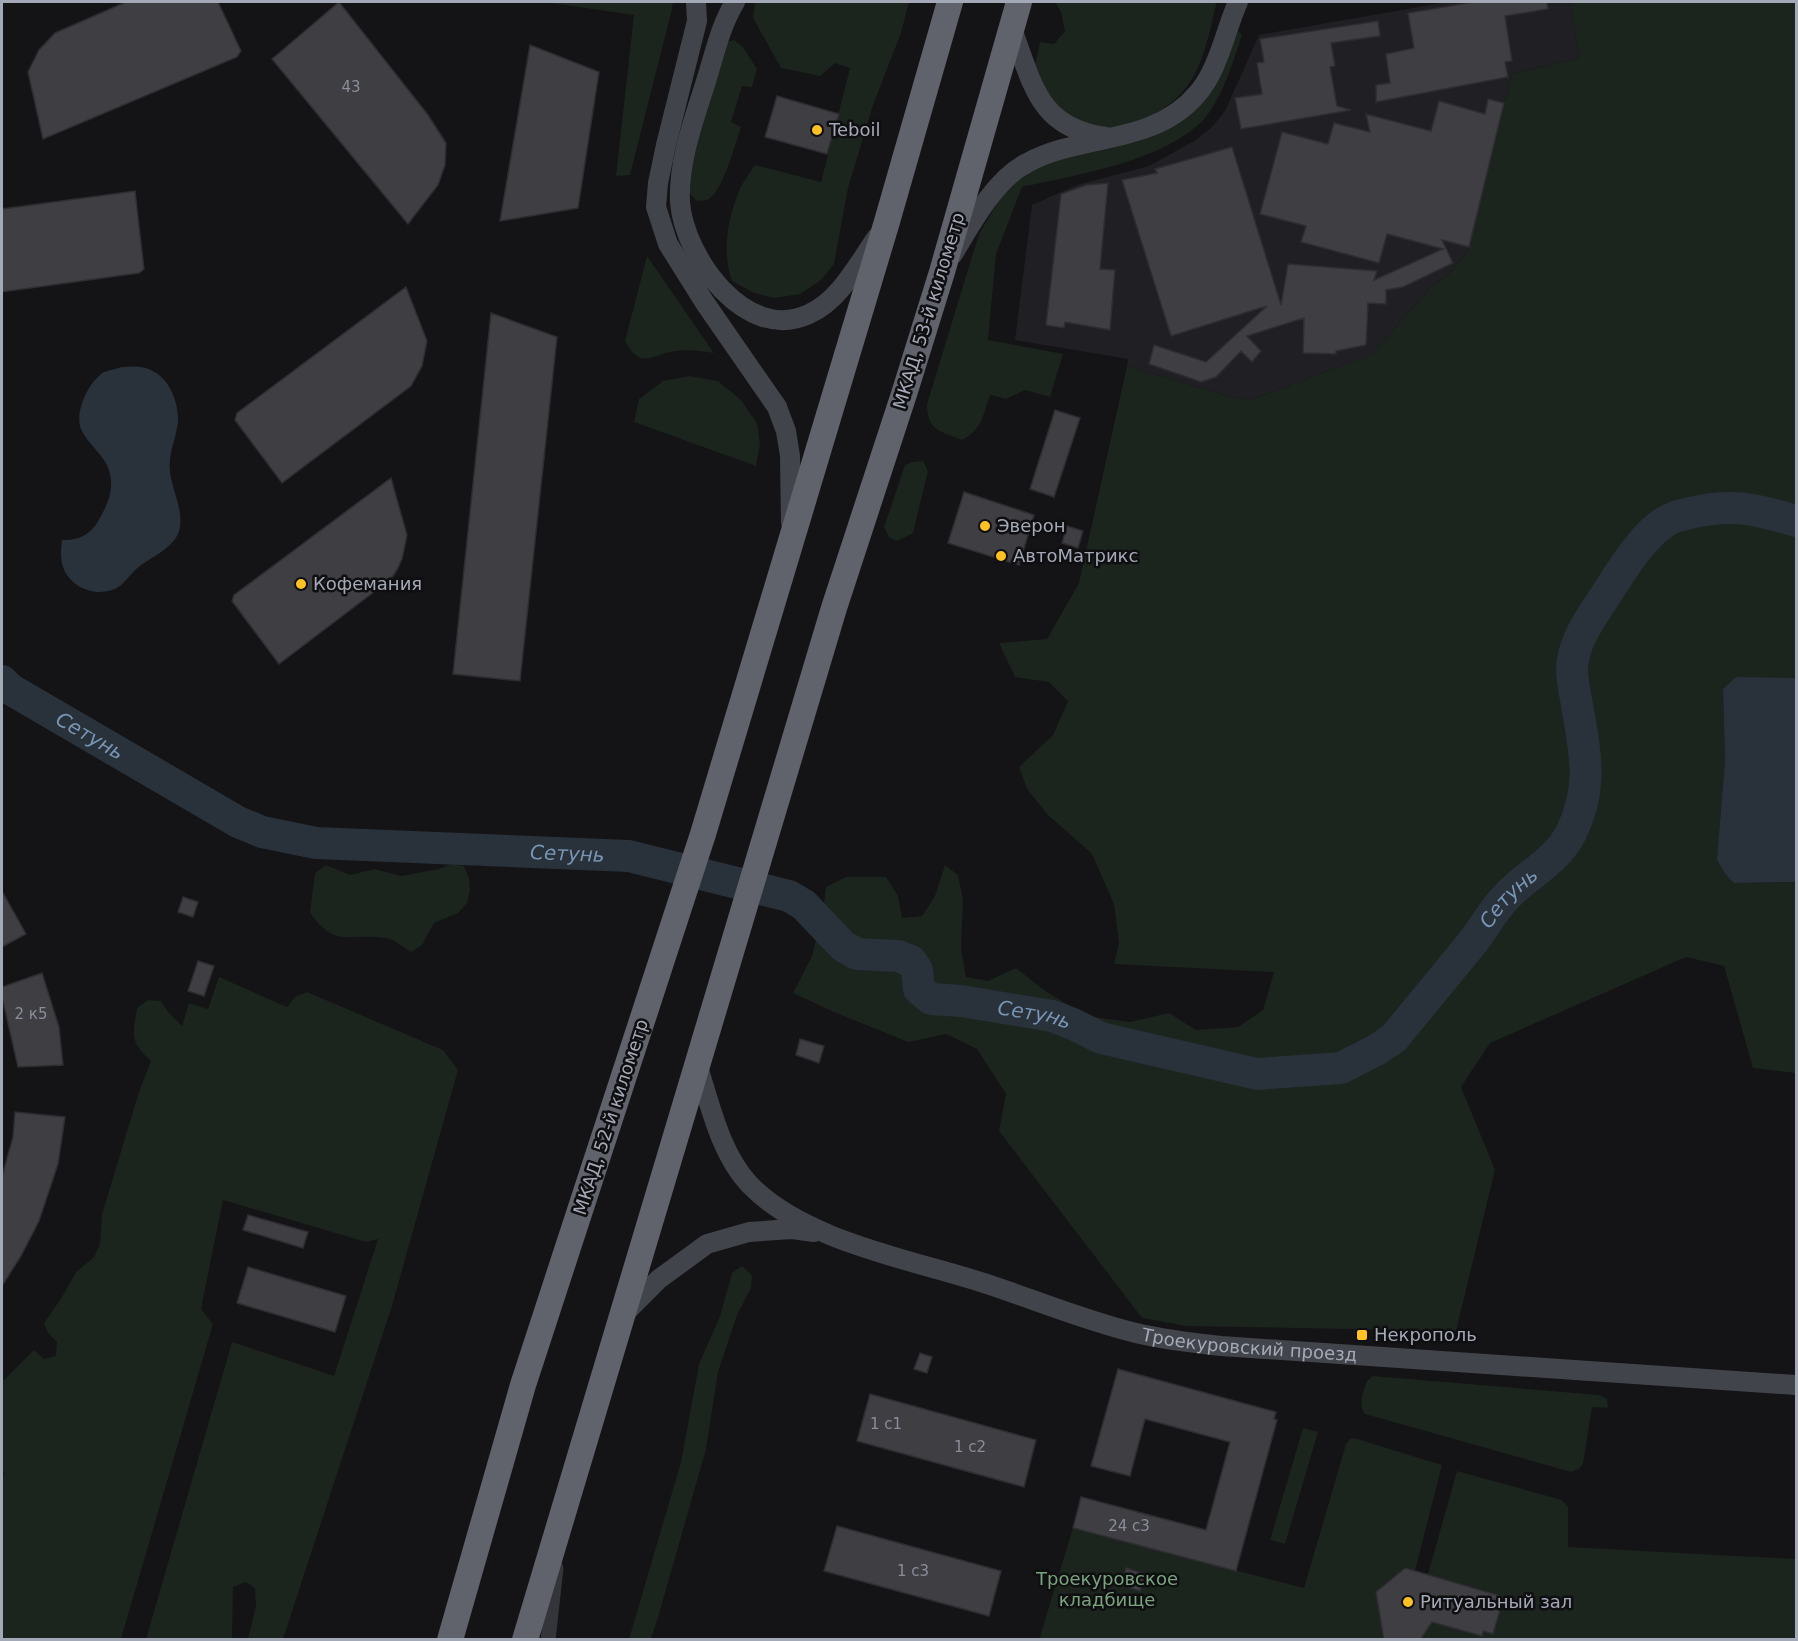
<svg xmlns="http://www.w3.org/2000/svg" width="1798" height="1641" font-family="'DejaVu Sans',sans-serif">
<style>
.built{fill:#201f23}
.green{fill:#1b241d}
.water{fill:#29313a}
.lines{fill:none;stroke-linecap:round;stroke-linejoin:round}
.river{stroke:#29313a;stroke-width:32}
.building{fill:#3e3e43;stroke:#2e2d32;stroke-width:1.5}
.street{stroke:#34353b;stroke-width:15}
.secondary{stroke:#42444b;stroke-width:20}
.highway{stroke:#60626c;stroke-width:26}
.poi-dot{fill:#ffc222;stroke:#0f0f11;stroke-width:2}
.labels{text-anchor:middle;stroke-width:5;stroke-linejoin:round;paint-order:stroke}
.number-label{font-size:15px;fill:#8a8e9a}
.poi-label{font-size:18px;fill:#a4a9b7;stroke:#0f0f11;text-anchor:start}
.street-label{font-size:18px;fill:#a4a9b7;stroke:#0f0f11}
.park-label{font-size:18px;fill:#79a47e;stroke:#0f0f11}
.water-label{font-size:20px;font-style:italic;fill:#7895b5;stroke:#0f0f11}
</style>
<rect width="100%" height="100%" fill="#141316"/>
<path class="built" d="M1447,2H1570L1579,58L1512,74L1468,251L1450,273L1430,288L1374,352L1362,358L1251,400L1231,397L1127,366L1128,359L1015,340L1032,205L1077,185L1149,166L1196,140L1212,127L1225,111L1259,35Z"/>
<path class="green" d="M544,2H673L672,9L630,175L616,176L634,15Z
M755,2H909L901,33L873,105L848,188L834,264L821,280L800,294L774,298L754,293L732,281C722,254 727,220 738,194C741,184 749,174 755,165L821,182L850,68L835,63L820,76L781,68L753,18Z
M1055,2H1216V5C1203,62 1195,101 1134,123C1124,127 1108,133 1098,130C1081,125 1064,115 1047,107L1035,65L1040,42L1054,44L1065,31L1061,12Z
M1570,2H1796V678L1723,689L1725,762L1734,883L1796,882V1073L1753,1068L1724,966L1686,957L1490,1043L1461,1087L1495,1170L1456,1331L1186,1326L1142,1318L999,1131L1006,1094L977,1049L946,1034L908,1042L834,1012L793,993L812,956L823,912L826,887L846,877H886L898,896L902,918L922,916L935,896L945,865L958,875L963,900L961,949L966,977L988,981L1016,968L1044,990L1086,1016L1130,1022L1169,1013L1196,1030L1238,1027L1263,1010L1274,972L1114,964L1119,943L1114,904L1092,854L1048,815L1027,789L1019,767L1053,735L1068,701L1049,682L1015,677L999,643L1047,639L1079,583L1127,366L1231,397L1251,400L1362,358L1374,352L1430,288L1450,273L1468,251L1512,74L1579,58Z
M1236,29L1242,35C1234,60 1222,98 1205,118C1166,161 1077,175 1022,187L996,254L988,340L1063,354L1050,397L1025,390L1006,399L990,395C983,415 982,430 962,440C940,431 927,431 927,404L979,234L1003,193L1027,173L1065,157L1109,149L1153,136L1181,122L1207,96L1226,65Z
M734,40L743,47L757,69L752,87L742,86L731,122L741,127C736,142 722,195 707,200C703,201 700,200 697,201L688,192V173L726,42Z
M647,256L714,353C701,351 689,349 676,351C652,354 641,371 625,341Z
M689,376L718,381L741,400L757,423L760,444L756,466L634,422L639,399L663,381Z
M923,461L928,471L913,533L897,541L889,537L884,527L905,465L912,462Z
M451,864L464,866L469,878L470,890L467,903L458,913L434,923L422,945L411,952C404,948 394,939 386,938C351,932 334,950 310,912L315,873L326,865L350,875L375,869L401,876L439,869Z
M219,977L287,1007L295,997L307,992L443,1050L458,1070L392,1306L283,1639H248L256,1606L255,1588L246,1582L233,1587L232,1639H146L232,1342L334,1376L378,1239L366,1242L223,1200L201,1309L213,1324L121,1639H2V1477L4,1476L2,1465V1382L34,1350L44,1359L56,1356L57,1342L48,1333L44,1323L62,1297L76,1272L94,1257L100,1244L102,1214L139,1092L151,1061C129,1041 133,1035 137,1008L148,1000L161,1001L168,1012L182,1026L189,1003L208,1009Z
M742,1266L752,1275L751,1288L737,1315L718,1372L706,1449L659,1614L651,1639H629L681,1462L699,1364L720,1316L732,1273Z
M1373,1376L1599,1395L1607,1399L1608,1408L1592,1407L1583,1464L1579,1469L1571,1472L1365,1414C1358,1405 1363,1391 1367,1381Z
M1303,1428L1318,1432L1285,1544L1270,1540Z
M1354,1438L1442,1465L1415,1571L1428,1574L1457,1471L1562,1500L1568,1507V1547L1796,1559V1639L1039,1640L1073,1528L1304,1588L1346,1444L1350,1439Z"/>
<path class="water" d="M122,367C128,367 134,366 140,367C166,370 179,398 178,422C176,439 168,454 170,471C172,491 186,515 178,534C171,549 152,557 140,566C132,572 127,580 120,586C101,599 71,590 63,567C60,559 61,548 62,540C76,541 90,535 97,523C107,506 115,490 109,470C103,453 88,445 81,429C74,412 89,381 104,372C109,370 117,369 122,367Z
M1736,677L1796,678V882L1734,883L1726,875L1717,860L1725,762L1723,689Z"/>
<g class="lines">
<path class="river" id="s1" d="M2,681L10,689L238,822L262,832L316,843L629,856L789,896L804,905L843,946L857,954L898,956L911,961L917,970L919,989L931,999L961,1001L1052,1016L1073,1024L1101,1038L1257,1074L1341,1068L1378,1049L1394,1038C1420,1006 1446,975 1472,943C1484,928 1493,910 1507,896C1528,874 1556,862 1571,833C1594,786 1585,753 1577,705C1575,693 1572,681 1572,669C1573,641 1591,618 1605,596C1620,573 1642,536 1665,522C1672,517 1681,515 1690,513C1732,503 1756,509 1796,521"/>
</g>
<path class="building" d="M126,2H218L241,51L237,57L43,139L28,72L39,50L55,33Z
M339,2L428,115L446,143L445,165L438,185L408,224L272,59Z
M1474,2H1547L1548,9L1505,16L1512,61L1505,62L1508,77L1376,102V85L1390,83L1386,54L1414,48L1408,13Z
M1378,21L1380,36L1331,43L1335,66L1330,67L1337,106L1351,110L1241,129L1235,98L1262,94L1257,63L1264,62L1260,39Z
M530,45L599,72L578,208L500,221Z
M777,96L839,114L827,154L765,137Z
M1488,99L1504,103L1469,247L1442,240L1453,263L1403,287L1386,290V304L1368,303L1366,345L1336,351V354L1303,353L1304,318L1247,336L1261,351L1252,362L1241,351L1216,377L1201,382L1149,364L1154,345L1206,362L1267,306L1171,336L1122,180L1157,173L1155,169L1232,147L1281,305L1288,264L1377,271L1374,280L1443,249L1387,234L1379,263L1301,242L1306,226L1260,214L1282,132L1328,144L1334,123L1370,132L1366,114L1431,131L1439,101L1485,114Z
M1108,183L1100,269L1115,270L1110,330L1065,322L1064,328L1046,325L1061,194L1086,185Z
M135,191L144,269L139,273L2,292V209Z
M406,287L427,341L422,366L411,386L282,483L235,420L237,413Z
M491,313L557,337L520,681L453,674Z
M1055,410L1080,418L1054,497L1030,489Z
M391,478L407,535L402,559L397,570L391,579L279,664L232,601L234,595Z
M964,492L1034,515L1019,565L948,543Z
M1067,526L1083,531L1078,548L1062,543Z
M2,891L26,934L2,947Z
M183,897L198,902L193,917L178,912Z
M198,961L214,966L204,996L188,991Z
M42,973L59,1027L63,1065L18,1067L2,997V987Z
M800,1039L824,1046L819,1063L796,1055Z
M15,1112L65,1117L58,1164L39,1221L21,1256L2,1286V1176L13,1137Z
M248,1215L308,1232L303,1248L243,1230Z
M248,1267L346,1296L335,1332L237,1303Z
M920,1353L932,1357L927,1373L914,1369Z
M1118,1369L1276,1412L1274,1419L1277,1420L1236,1571L1073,1528L1081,1497L1206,1530L1230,1442L1145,1419L1130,1476L1091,1466Z
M870,1394L1036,1440L1024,1487L857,1441Z
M837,1526L1001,1571L989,1616L824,1571Z
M1126,1568L1146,1574L1140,1591L1121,1585Z
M1405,1568L1504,1597L1493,1634L1483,1631L1482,1636L1432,1622L1420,1640H1384L1376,1592Z"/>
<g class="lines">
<path class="street" d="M548,1640L556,1568"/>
<g class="secondary">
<path d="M696,2L697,21L666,145L658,183L656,207L668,244L705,303L777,407L786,431L790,456L791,523"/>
<path d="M735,2C721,25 715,52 707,78C695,117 678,160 680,202C684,257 746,344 809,314C840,300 858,264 877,237"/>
<path d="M1012,29C1033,84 1038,128 1106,137"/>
<path d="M953,254C971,224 995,179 1027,163C1082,133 1154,146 1198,93C1219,68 1225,31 1238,2"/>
<path id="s2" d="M697,1064C710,1104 720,1153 749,1184C804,1242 915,1260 990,1285C1038,1301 1086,1321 1136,1333C1165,1340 1193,1343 1221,1346L1796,1385"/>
<path d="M624,1314L659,1279L707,1244L749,1232L792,1229L814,1232"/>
</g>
<path class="highway" d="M450,1640L523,1385L703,834L886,225L950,2
M525,1640L834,608L905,391L942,272L1019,2"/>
</g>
<g class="poi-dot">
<circle cx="817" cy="130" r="6"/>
<circle cx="985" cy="526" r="6"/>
<circle cx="1001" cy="556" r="6"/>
<circle cx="301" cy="584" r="6"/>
<rect x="1356" y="1329" width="12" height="12" rx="3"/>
<circle cx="1408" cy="1602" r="6"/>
</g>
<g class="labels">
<g class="number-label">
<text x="351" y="92">43</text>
<text x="31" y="1019">2 к5</text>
<text x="886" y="1429">1 с1</text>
<text x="970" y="1452">1 с2</text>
<text x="1129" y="1531">24 с3</text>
<text x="913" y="1576">1 с3</text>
</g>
<g class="poi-label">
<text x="829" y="136">Teboil</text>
<text x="997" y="532">Эверон</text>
<text x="1013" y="562">АвтоМатрикс</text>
<text x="313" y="590">Кофемания</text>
<text x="1374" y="1341">Некрополь</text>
<text x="1420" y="1608">Ритуальный зал</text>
</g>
<g class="street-label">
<text transform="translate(929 311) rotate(-73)" y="6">МКАД, 53-й километр</text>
<text transform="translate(611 1117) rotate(-72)" y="6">МКАД, 52-й километр</text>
<text dy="6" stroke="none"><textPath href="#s2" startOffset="664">Троекуровский проезд</textPath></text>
</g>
<g class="park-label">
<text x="1107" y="1585">Троекуровское<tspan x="1107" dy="21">кладбище</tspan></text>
</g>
<g class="water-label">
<text dy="7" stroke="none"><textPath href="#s1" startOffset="104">Сетунь</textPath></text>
<text dy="7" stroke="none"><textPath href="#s1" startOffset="608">Сетунь</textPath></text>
<text dy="7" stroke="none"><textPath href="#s1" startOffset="1688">Сетунь</textPath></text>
<text dy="7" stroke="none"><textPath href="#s1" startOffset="1130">Сетунь</textPath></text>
</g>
</g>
<rect width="1798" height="1641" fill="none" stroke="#a4a9b7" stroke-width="6"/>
</svg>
